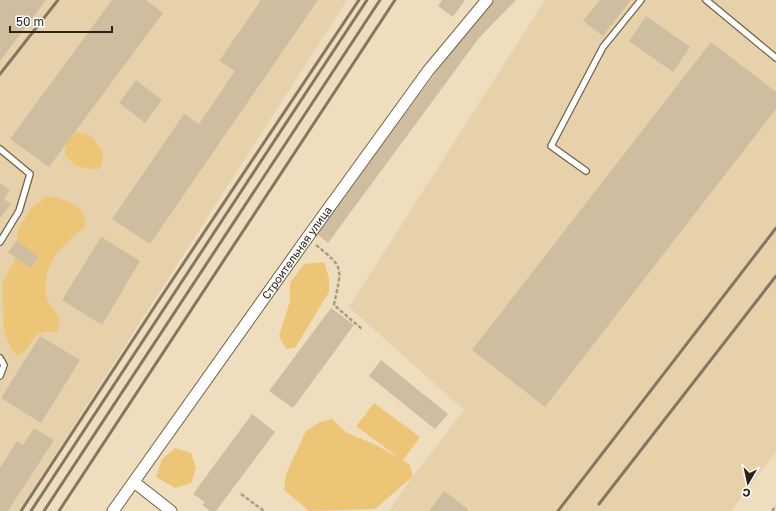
<svg xmlns="http://www.w3.org/2000/svg" width="776" height="511" font-family="'Golos Text',sans-serif">
<style>
.built{fill:#e6d1ab}
.green{fill:#edc576}
.building{fill:#cebe9f}
.lines{fill:none;stroke-linecap:round;stroke-linejoin:round}
.service-casing{stroke:#726346;stroke-width:8}
.minor-casing{stroke:#726346;stroke-width:13}
.path{stroke:#a99c83;stroke-width:2.5;stroke-dasharray:4 2;stroke-linecap:butt}
.service{stroke:#fff;stroke-width:5.5}
.minor{stroke:#fff;stroke-width:11}
.rail{stroke:#837762;stroke-width:3}
.labels{text-anchor:middle;stroke-width:3;stroke-linejoin:round;paint-order:stroke}
.street-label{font-size:11px;fill:#2a2317;stroke:#fff}
</style>
<rect width="100%" height="100%" fill="#efdebe"/>
<path class="built" d="M0,0H347L19,511H0Z
M545,0H776V452L731,511H389L413,476L464,410L349,307Z"/>
<path class="green" d="M77,132L90,135L103,151L102,165L97,170L76,166L65,155L66,141Z
M47,196C61,197 92,207 84,227C82,230 76,234 73,237C59,250 49,260 46,280C46,284 45,294 47,298C52,313 63,312 58,331L38,333L25,351L18,356L11,349L4,331L2,283L20,250L17,232L21,224L32,208Z
M324,262L329,278V292L295,348L286,349L279,336L290,301V283L304,264Z
M374,403L420,437L403,460L410,465L413,476L375,509L309,511L284,490L286,474L306,431L320,422L332,419L347,433L374,444L398,457L356,426Z
M175,448L191,453L196,468L191,483L175,488L156,477L162,459Z"/>
<path class="building" d="M0,0H46L0,61Z
M112,0H146L163,13L49,167L10,139Z
M261,0H318L150,244L112,219L184,114L199,124L235,71L219,61Z
M442,0H465L453,17L438,6Z
M491,0H516L479,38L328,243L315,232Z
M600,0H631L603,36L583,21Z
M646,16L690,47L673,72L629,41Z
M711,42L776,92V109L545,407L472,350Z
M136,80L162,100L145,123L119,103Z
M0,183L10,190L4,199L11,204L0,218Z
M101,237L140,261L102,325L62,300Z
M17,240L39,257L30,268L8,252Z
M331,308L354,325L293,408L269,391Z
M40,336L80,360L41,423L1,398Z
M381,360L448,414L435,429L369,376Z
M252,414L275,432L216,511H210L202,505L205,502L193,494Z
M34,428L54,440L8,511H0V468L17,441L23,445Z
M444,491L468,509L467,511H429Z"/>
<g class="lines">
<g class="service-casing">
<path id="service" d="M706,0L776,58
M0,149L30,174L19,211L0,242
M586,171L551,146L603,47L641,0
M0,358L4,365L0,376"/>
</g>
<g class="minor-casing">
<g id="minor">
<path d="M134,482L171,511"/>
<path id="s1" d="M113,511L307,238L428,71L487,0"/>
</g>
</g>
<path class="path" d="M316,245C346,269 341,268 334,305L362,329
M241,494L264,511
M772,511L776,506"/>
<use href="#service" class="service"/>
<use href="#minor" class="minor"/>
<path class="rail" d="M0,74L58,0
M599,504L776,276
M21,511L159,300L359,0
M31,511L367,0
M44,511L380,0
M59,511L395,0
M558,511L776,228"/>
</g>
<g class="labels">
<g class="street-label">
<text dy="4" stroke="none"><textPath href="#s1" startOffset="317">Строительная улица</textPath></text>
</g>
</g>
<g transform="translate(748 483) rotate(189)" stroke="#ffffff" stroke-width="3" paint-order="stroke">
<path d="M0-3L7 15L0 10L-7 15Z" fill="#2a2317"/>
<text y="-6" font-size="11" font-weight="bold" text-anchor="middle" fill="#2a2317">С</text>
</g>
<path d="M10 26v6h102v-6" fill="none" stroke="#2a2317" stroke-width="2"/>
<text x="16" y="26" font-size="12" fill="#2a2317" stroke="#ffffff" stroke-width="3" paint-order="stroke">50 m</text>
</svg>
